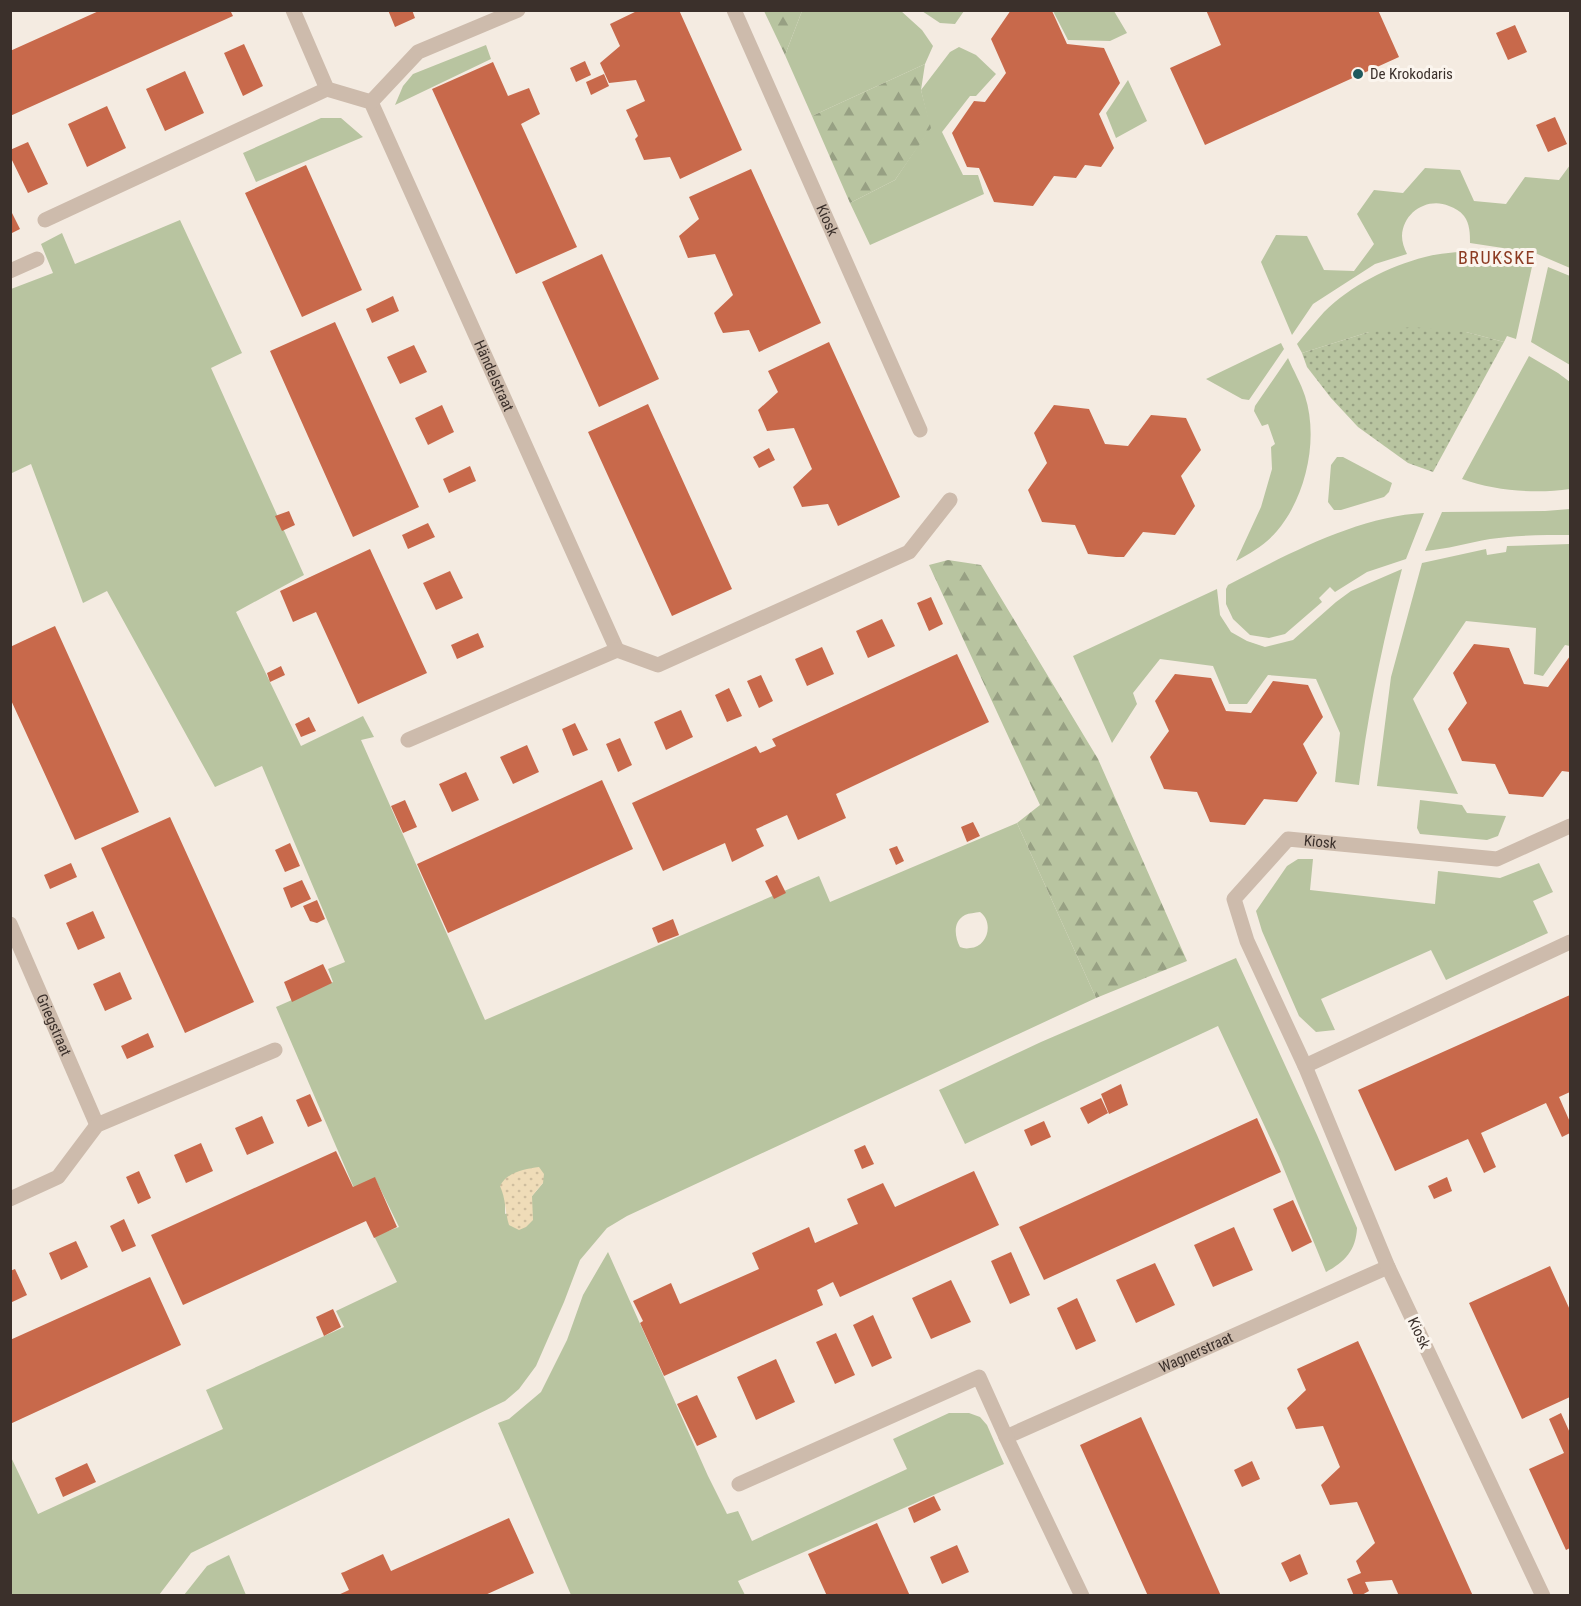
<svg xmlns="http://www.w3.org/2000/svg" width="1581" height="1606" font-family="'Roboto Condensed',sans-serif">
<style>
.green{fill:#b8c4a0;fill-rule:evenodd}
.forest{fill:url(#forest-firs)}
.sand{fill:url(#sand-dots)}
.park{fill:url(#park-dots)}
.building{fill:#c8694b}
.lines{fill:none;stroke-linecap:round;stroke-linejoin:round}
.minor{stroke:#cdbbac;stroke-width:15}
.poi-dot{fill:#1f5a5e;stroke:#fbf5ee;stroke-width:2}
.labels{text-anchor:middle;stroke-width:6;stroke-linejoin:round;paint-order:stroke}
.poi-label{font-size:15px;fill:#3b302b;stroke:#fbf5ee;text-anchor:start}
.street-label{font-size:15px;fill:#3b302b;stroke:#fbf5ee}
.quarter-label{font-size:18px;letter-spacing:1.5px;fill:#8c3b22;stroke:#fbf5ee}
</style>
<defs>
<pattern id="forest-firs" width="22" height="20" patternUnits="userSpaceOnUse" patternTransform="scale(1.5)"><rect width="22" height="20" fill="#b8c4a0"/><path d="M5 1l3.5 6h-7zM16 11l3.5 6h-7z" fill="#97a083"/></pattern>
<pattern id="sand-dots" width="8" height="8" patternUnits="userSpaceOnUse" patternTransform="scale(1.5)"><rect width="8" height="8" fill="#efdcb8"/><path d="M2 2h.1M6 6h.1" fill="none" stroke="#cebd9e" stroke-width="1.8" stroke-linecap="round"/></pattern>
<pattern id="park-dots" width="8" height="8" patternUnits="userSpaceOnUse" patternTransform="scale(1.5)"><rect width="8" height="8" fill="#b8c4a0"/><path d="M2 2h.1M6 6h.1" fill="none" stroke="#97a083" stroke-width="1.8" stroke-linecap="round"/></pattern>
</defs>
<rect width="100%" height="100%" fill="#f4ebe1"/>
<path class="green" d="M802,11H901L922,30L933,46L925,64L812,116L785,55Z
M922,11H964L955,24L940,23Z
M1053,11H1114L1127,33L1110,41L1068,40Z
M486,45L491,59L395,105L403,86L413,74Z
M959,47L976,55L996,74L976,96H970L942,132L963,175H978L984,194L870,245L850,203L895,180L930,128L921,90L950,52Z
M1128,80L1147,121L1116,138L1106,113Z
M321,118H341L363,137L256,182L243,153Z
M1570,165V268L1535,253L1470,243C1470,234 1470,224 1464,216C1460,211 1455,208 1449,206C1428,197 1403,212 1402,236C1402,242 1404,248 1407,254L1375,264L1313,304L1292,335L1261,262L1276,235L1307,236L1324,270L1354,271L1374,244L1357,214L1374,190L1403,193L1425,168L1460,170L1474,201L1506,204L1525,177L1559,180Z
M180,220L242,353L211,368L304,575L236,612L301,746L363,716L374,737L361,740L485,1020L819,876L830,902L1017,823L1096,998L627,1216L607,1228L580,1260L564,1302L536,1366L519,1389L505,1401L191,1553L159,1595H11L10,1455L38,1514L223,1429L206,1390L344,1327L336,1311L397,1282L374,1236L399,1227L375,1178L354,1188L276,1007L333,982L328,969L345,962L262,766L215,787L107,591L83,603L31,464L12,473L11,468V289L53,273L41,244L62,233L75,264ZM980,912C994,922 988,947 970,948C966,949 963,948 960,947C955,937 952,922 965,915C969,913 975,913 980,912ZM543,1183L532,1196V1205L505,1214V1197Z
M1481,251L1533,262L1516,339L1507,336L1504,342L1466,332H1369L1302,353L1297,344C1306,333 1315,322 1324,312C1350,286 1389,266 1425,257C1443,252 1463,252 1481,251Z
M1548,267L1570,276V365L1531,342Z
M1281,343L1284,349L1249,400L1242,399L1206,379Z
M1529,356L1558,373L1570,382V489C1536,494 1495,491 1462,479Z
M1288,358C1293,370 1301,383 1305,396C1319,439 1306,497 1277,531C1266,544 1251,553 1236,561L1261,507L1272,469L1271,447L1275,444L1268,424L1262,426L1254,411L1255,406Z
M1337,457H1343L1392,483L1389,492L1384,497L1341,510H1334L1328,502L1331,465Z
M1570,509V535C1544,535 1516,535 1490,539C1468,543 1447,549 1425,551L1442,512L1545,511Z
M1424,513L1406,559L1367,572L1335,592L1330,587L1319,598L1322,602L1285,634L1269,638L1250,635L1233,619L1226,604V589L1228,585C1286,555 1358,516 1424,513Z
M1570,544V646L1565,645L1543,676L1534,674L1536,628L1466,621L1413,699L1458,794L1377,786L1391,677L1422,563L1486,549L1487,555L1506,552L1507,546Z
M1402,569C1383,640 1368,712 1359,785L1335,782L1340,733L1316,679L1268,675L1247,704H1229L1213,666L1160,659L1133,693L1137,704L1112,743L1073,656L1217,589L1220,615L1231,632L1247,641L1265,647L1293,640L1336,602L1351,591Z
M1420,800L1462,805L1467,813L1506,816L1498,836L1487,840L1420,834L1417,828Z
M1298,859H1313L1310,890L1435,904L1438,871L1500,878L1539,863L1553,892L1533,901L1548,933L1446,980L1431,950L1321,999L1335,1030L1316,1032L1299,1016L1262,931L1256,911L1287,866Z
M1236,958L1317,1135L1357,1228C1356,1250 1345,1262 1326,1272L1279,1157L1218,1026L965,1144L939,1090L1041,1042Z
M608,1252L708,1476L727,1514L738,1511L752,1541L907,1469L893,1439L949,1413H969L980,1417L987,1425L1004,1464L738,1581L745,1595H571L498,1423L509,1419L541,1392L567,1340L583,1295Z
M229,1555L246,1595H184L207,1566Z"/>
<path class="forest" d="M764,11H802L785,55Z
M925,64L921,90L931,128L895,180L850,203L812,116Z
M948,560L981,565L1098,759L1187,961L1096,998L1017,823L1040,805L929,565Z"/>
<path class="sand" d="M539,1167L544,1174L543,1183L532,1196L533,1220L526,1227L519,1230L509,1225C505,1212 506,1199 500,1186C507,1172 525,1169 539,1167Z"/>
<path class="park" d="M1412,327L1466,332L1504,342L1433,472L1408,463L1358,427L1331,398L1307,367L1302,353L1369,332Z"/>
<path class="building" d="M101,10H230L233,16L10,116V51Z
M388,10H412L415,18L395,27Z
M639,10H679L742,150L680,179L670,157L644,160L635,139L638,136L626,110L645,101L636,80L609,83L600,63L620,46L610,24Z
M1011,10L1052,11L1067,44L1104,48L1120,83L1099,114L1114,148L1101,167L1085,165L1076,178L1054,176L1033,206L994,202L979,168L967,167L952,133L974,101L985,102L1006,73L991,39Z
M1206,10H1378L1399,57L1205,145L1170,68L1221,45Z
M1515,25L1527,52L1508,60L1496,33Z
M244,44L263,86L243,96L224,53Z
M585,61L591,75L576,82L570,68Z
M493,62L508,96L529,88L540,114L521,124L577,247L516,274L432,89Z
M185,71L204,113L165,131L146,89Z
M604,74L609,86L591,95L586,82Z
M107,106L126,148L87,167L68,124Z
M1555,117L1567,144L1548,152L1536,125Z
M28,142L48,184L28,193L10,156V150Z
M306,165L362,290L302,317L245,193Z
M751,169L821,323L759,352L749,330L723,333L718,323L714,313L733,295L715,254L688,258L679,236L699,219L689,197Z
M10,209L20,229L10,234Z
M602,254L659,379L599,407L542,282Z
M393,296L399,311L372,323L366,309Z
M335,322L419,507L353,537L270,351Z
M829,342L900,497L838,526L828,504L802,507L793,487L812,469L794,428L767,431L758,410L778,392L768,371Z
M414,345L427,372L400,384L387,357Z
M648,404L732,589L672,616L588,432Z
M442,405L454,432L428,445L415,418Z
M1054,405L1089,409L1105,444L1128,446L1151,415L1186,418L1201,450L1181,476L1195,506L1175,535L1143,532L1124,557H1116L1088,554L1075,525L1042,522L1028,490L1047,463L1034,433Z
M769,448L775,460L759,468L753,457Z
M470,466L476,481L449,493L443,479Z
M289,511L295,525L282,531L275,516Z
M428,523L435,537L408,549L402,535Z
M370,549L427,673L358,704L316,612L293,622L280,591Z
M450,571L463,598L436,610L423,583Z
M931,597L943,624L929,631L917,603Z
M882,619L895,646L868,658L856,631Z
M55,626L139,812L75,840L10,698V647Z
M478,633L484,647L457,659L451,645Z
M1474,644L1509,648L1524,684L1548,687L1570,656V772L1562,771L1543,797L1509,794L1495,764L1462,761L1448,729L1467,703L1453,673Z
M822,647L834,674L807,686L795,659Z
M957,654L989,722L836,794L846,818L798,840L787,815L756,829L764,846L732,862L725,843L663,871L632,803L756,746L760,753L776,746L772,739Z
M281,666L285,675L270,682L267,673Z
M1175,674L1211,678L1226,711L1251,713L1273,681L1308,685L1323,717L1303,744L1317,773L1297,802L1264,799L1245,825L1210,822L1197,792L1164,789L1150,757L1169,731L1155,701Z
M761,675L773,701L759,708L747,681Z
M729,688L742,716L727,722L715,695Z
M681,710L693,737L666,750L654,722Z
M309,717L316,731L301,737L295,724Z
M575,723L588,750L573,756L562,729Z
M620,738L632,765L618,772L606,744Z
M527,745L539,772L513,784L500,757Z
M466,772L479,800L452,812L439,784Z
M602,780L633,849L448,933L417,864Z
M405,800L417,827L403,833L391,806Z
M170,817L254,1002L185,1033L101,848Z
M973,822L980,836L967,842L961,827Z
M290,843L300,866L285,872L275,850Z
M897,846L904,861L896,865L889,849Z
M71,863L77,877L50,889L44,875Z
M777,875L786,893L774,899L765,881Z
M302,880L311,899L291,908L283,888Z
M317,900L325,919L317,923L310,921L303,906Z
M93,911L105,938L78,950L66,923Z
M673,919L679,935L658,943L652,928Z
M323,964L332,983L292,1002L284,982Z
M120,972L132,999L105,1011L93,984Z
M1570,995V1092L1559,1097L1570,1122V1133L1562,1137L1546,1103L1481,1133L1496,1167L1484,1173L1468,1139L1395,1171L1358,1090Z
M148,1033L154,1047L127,1059L121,1046Z
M1121,1084L1128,1105L1109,1114L1101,1094Z
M310,1094L322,1121L308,1127L296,1100Z
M1101,1098L1108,1113L1088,1124L1080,1108Z
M262,1116L274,1143L247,1155L235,1128Z
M1257,1118L1281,1172L1044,1280L1019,1227Z
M1044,1121L1051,1137L1031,1146L1024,1130Z
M201,1143L213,1171L186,1183L174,1155Z
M865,1145L874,1164L862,1169L854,1150Z
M336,1151L353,1187L375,1177L397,1227L374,1238L366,1221L183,1305L151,1235Z
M139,1171L151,1198L138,1204L126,1177Z
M974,1171L999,1225L840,1297L833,1282L817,1290L823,1305L664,1376L640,1323L643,1321L633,1301L671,1283L680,1304L759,1269L752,1253L809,1227L815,1243L855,1225L858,1224L847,1199L883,1183L895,1207Z
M1447,1177L1452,1191L1434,1199L1428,1186Z
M1293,1200L1312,1242L1292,1252L1273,1209Z
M124,1219L136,1246L122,1252L110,1226Z
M1234,1227L1253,1270L1213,1287L1194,1245Z
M76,1241L88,1267L61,1280L49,1253Z
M1011,1252L1030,1295L1010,1304L991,1261Z
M1155,1263L1175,1305L1136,1323L1116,1280Z
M1550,1266L1570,1310V1397L1522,1419L1469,1303Z
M15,1269L27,1295L10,1303V1271Z
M150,1277L181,1345L10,1424V1340Z
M951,1280L971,1322L931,1339L912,1298Z
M1077,1298L1096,1341L1076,1350L1057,1308Z
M333,1309L341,1327L324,1336L316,1317Z
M873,1315L892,1358L872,1367L853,1325Z
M836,1333L855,1375L835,1384L816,1342Z
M1358,1341L1376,1380L1473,1596H1399L1392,1580L1365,1582L1369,1591L1360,1596H1354L1347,1579L1361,1573L1356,1561L1375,1543L1357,1502L1330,1505L1321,1485L1340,1467L1323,1426L1296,1429L1287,1408L1306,1390L1297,1369Z
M776,1359L795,1402L756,1420L737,1377Z
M697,1395L717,1437L697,1446L677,1404Z
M1561,1413L1570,1433V1548L1566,1550L1529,1469L1564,1453L1549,1419Z
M1141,1417L1169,1479L1221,1596H1148L1080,1445Z
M1252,1461L1260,1479L1242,1487L1234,1470Z
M87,1463L96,1482L63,1497L55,1478Z
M934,1496L941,1510L914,1523L908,1508Z
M509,1518L534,1573L483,1596H336L349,1590L341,1573L344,1572L383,1554L391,1571Z
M877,1523L910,1596H827L808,1554Z
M957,1545L969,1572L942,1584L930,1557Z
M1300,1554L1308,1574L1290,1582L1281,1563Z"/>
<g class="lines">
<g class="minor">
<path id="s1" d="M293,10L327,89L371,102L617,650"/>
<path id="s2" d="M734,10L920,430"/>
<path d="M371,102L418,52L518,10"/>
<path d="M45,220L327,89"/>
<path d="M10,271L37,259"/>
<path d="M408,740L617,650L658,665L909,552L950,500"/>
<path id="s3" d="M10,924L97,1125"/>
<path d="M1305,1066L1570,942"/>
<path d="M10,1199L58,1177L97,1125L275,1050"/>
<path id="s4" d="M1006,1437L1388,1267"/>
<path d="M739,1484L979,1377L1006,1437L1082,1596"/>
<path id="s5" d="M1543,1596L1388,1267L1305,1066L1247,941L1234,899L1288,839L1497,859L1570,826"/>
</g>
</g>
<circle class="poi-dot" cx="1358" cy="74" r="6"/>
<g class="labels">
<g class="poi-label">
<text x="1370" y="79">De Krokodaris</text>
</g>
<g class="street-label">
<text dy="5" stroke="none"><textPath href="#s2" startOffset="230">Kiosk</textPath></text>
<text dy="5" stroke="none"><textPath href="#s1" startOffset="432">Händelstraat</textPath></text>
<text dy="5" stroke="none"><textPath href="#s5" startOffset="876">Kiosk</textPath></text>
<text dy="5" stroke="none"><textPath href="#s3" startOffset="110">Griegstraat</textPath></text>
<text transform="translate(1419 1333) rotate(65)" y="5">Kiosk</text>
<text dy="5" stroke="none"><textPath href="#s4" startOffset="208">Wagnerstraat</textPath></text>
</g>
<g class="quarter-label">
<text x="1497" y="264">BRUKSKE</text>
</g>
</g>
<rect width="1581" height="1606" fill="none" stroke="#3b302b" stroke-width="24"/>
</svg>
